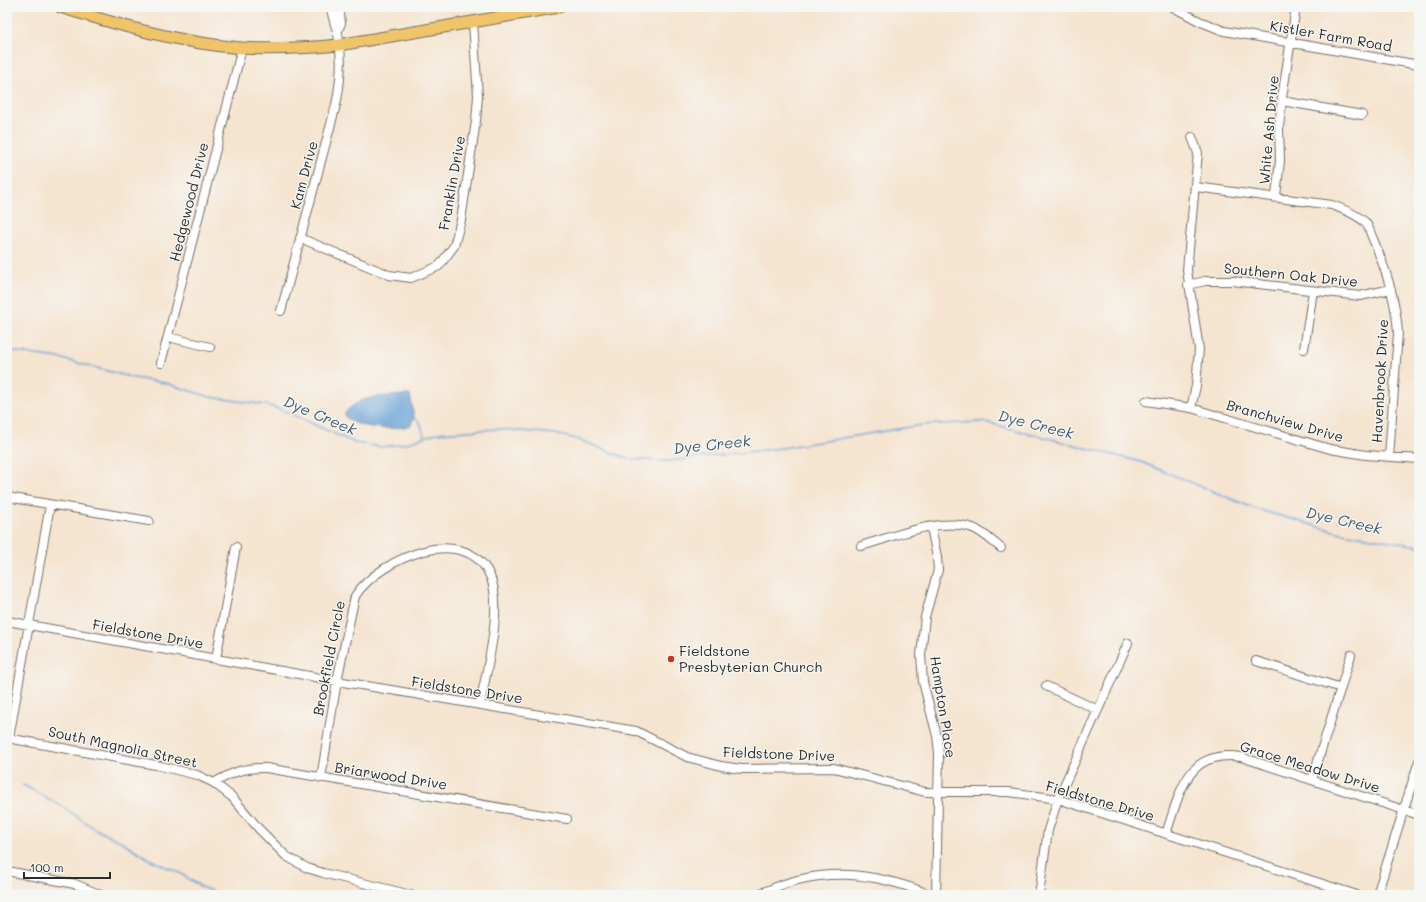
<svg xmlns="http://www.w3.org/2000/svg" width="1426" height="902" font-family="Mali,sans-serif">
<style>
.water{fill:#67a1d6;stroke:#496680}
.lines{fill:none;stroke-linecap:round;stroke-linejoin:round}
.stream{stroke:#67a1d6;stroke-width:1.5}
.minor-casing{stroke:#726c64;stroke-width:10}
.major-casing{stroke:#726c64;stroke-width:13}
.minor{stroke:#fff;stroke-width:8}
.major{stroke:#f0c469;stroke-width:11}
.poi-dot{fill:#c8321e;stroke:#f6f6f2;stroke-width:1.5}
.labels{text-anchor:middle;stroke-width:3;stroke-linejoin:round;paint-order:stroke}
.street-label{font-size:14px;fill:#2b2b2b;stroke:#f6f6f2}
.poi-label{font-size:14px;fill:#2b2b2b;stroke:#f6f6f2;text-anchor:start}
.water-label{font-size:15px;font-style:italic;fill:#435a6f;stroke:#f6f6f2}
</style>
<rect width="100%" height="100%" fill="#f6f6f2"/>
<filter id="ink" filterUnits="userSpaceOnUse"><feTurbulence type="fractalNoise" baseFrequency=".025" numOctaves="2"/><feDisplacementMap in="SourceGraphic" scale="8" xChannelSelector="R" yChannelSelector="G"/><feConvolveMatrix kernelMatrix="1 2 1 2 8 2 1 2 1" color-interpolation-filters="sRGB"/></filter>
<filter id="wash" filterUnits="userSpaceOnUse"><feTurbulence type="fractalNoise" baseFrequency=".012" numOctaves="4" result="noise"/><feDisplacementMap in="SourceGraphic" scale="16" xChannelSelector="R" yChannelSelector="G"/><feGaussianBlur stdDeviation="0.9" result="paint"/><feColorMatrix in="noise" values="0 0 0 0 0 0 0 0 0 0 0 0 0 0 0 0 0 1.4 0 .05"/><feComposite in="paint" operator="in"/></filter>
<g filter="url(#wash)">
<rect width="100%" height="100%" fill="#f5e4cf"/>
<path class="water" d="M403,395H410L414,417L411,425C397,431 354,429 345,416V413C361,394 380,397 403,395Z"/>
<g class="lines">
<path class="stream" d="M7,351L59,358L134,378L165,383L210,397L266,405L282,410L355,443L382,447L407,443L437,433L498,429L556,434L580,440L628,459L668,461L782,448L922,425L979,422L989,423L1141,462L1256,509L1337,532L1419,546
M413,417L420,422L424,436
M23,785L62,806L95,829L124,843L151,860L178,872L203,888L223,895"/>
</g>
</g>
<g filter="url(#ink)">
<g class="lines">
<g class="minor-casing">
<path id="minor" d="M1173,7L1199,21L1224,31L1419,65
M337,33L341,23L339,7
M1282,101L1362,115
M1196,187L1332,205C1344,210 1355,213 1365,222C1369,226 1370,233 1373,239C1386,269 1396,300 1398,333L1389,457
M1276,196L1280,161L1279,128L1282,98L1296,7
M300,238L389,275L411,278L439,266L454,246L461,220L476,121L478,96L473,23
M1188,285L1205,281H1233L1360,296L1391,289
M281,311L336,105C341,81 343,58 338,34C335,24 332,18 331,7
M168,337L210,347
M1304,349L1313,291
M161,363L242,48
M1146,401L1191,408L1330,449L1366,455L1419,459
M1191,408L1196,386L1199,349L1187,270L1198,153L1192,137
M7,497L149,521
M931,527L937,557L938,570L925,617L921,655L923,682L937,736L939,753L936,895
M861,546C893,537 941,516 973,528C983,532 993,542 1001,548
M7,621L337,681L636,731L687,757L721,766L741,769L834,768L925,792H1009L1058,799L1357,895
M216,659L236,547
M1256,661L1341,688
M1046,686L1098,710
M7,738L156,765L197,775L214,783L232,797L259,829L286,856L307,868L323,873L411,895
M9,738L50,505
M321,778L337,681L355,596C379,559 466,521 490,576C504,608 486,671 480,705
M1312,780L1351,655
M214,783C232,772 246,767 266,768L567,819
M1166,834C1180,793 1186,749 1241,757L1419,815
M7,871L75,884L101,895
M758,895C817,865 872,871 931,895
M1039,895L1048,830L1058,799L1128,643
M1377,895L1419,761"/>
</g>
<g class="major-casing">
<path id="major" d="M60,7C119,25 179,43 241,48C273,50 307,48 339,45L559,7"/>
</g>
<use href="#minor" class="minor"/>
<use href="#major" class="major"/>
</g>
</g>
<circle class="poi-dot" cx="671" cy="659" r="4"/>
<g class="labels">
<g class="street-label">
<text transform="translate(1331 36) rotate(10)" y="5">Kistler Farm Road</text>
<text transform="translate(1269 130) rotate(-85)" y="5">White Ash Drive</text>
<text transform="translate(304 175) rotate(-75)" y="5">Kam Drive</text>
<text transform="translate(452 183) rotate(-80)" y="5">Franklin Drive</text>
<text transform="translate(189 202) rotate(-76)" y="5">Hedgewood Drive</text>
<text transform="translate(1291 275) rotate(6)" y="5">Southern Oak Drive</text>
<text transform="translate(1380 381) rotate(-87)" y="5">Havenbrook Drive</text>
<text transform="translate(1285 421) rotate(16)" y="5">Branchview Drive</text>
<text transform="translate(148 634) rotate(10)" y="5">Fieldstone Drive</text>
<text transform="translate(329 658) rotate(-79)" y="5">Brookfield Circle</text>
<text transform="translate(467 690) rotate(9)" y="5">Fieldstone Drive</text>
<text transform="translate(943 707) rotate(81)" y="5">Hampton Place</text>
<text transform="translate(123 747) rotate(12)" y="5">South Magnolia Street</text>
<text transform="translate(779 754) rotate(2)" y="5">Fieldstone Drive</text>
<text transform="translate(1310 767) rotate(17)" y="5">Grace Meadow Drive</text>
<text transform="translate(391 776) rotate(9)" y="5">Briarwood Drive</text>
<text transform="translate(1100 801) rotate(16)" y="5">Fieldstone Drive</text>
</g>
<g class="poi-label">
<text x="679" y="656">Fieldstone<tspan x="679" dy="16">Presbyterian Church</tspan></text>
</g>
<g class="water-label">
<text transform="translate(320 416) rotate(23)" y="5">Dye Creek</text>
<text transform="translate(1036 425) rotate(14)" y="5">Dye Creek</text>
<text transform="translate(712 445) rotate(-6)" y="5">Dye Creek</text>
<text transform="translate(1344 521) rotate(13)" y="5">Dye Creek</text>
</g>
</g>
<rect width="1426" height="902" fill="none" stroke="#f6f6f2" stroke-width="24"/>
<path d="M24 872v6h86v-6" fill="none" stroke="#2b2b2b" stroke-width="2"/>
<text x="30" y="872" font-size="12" fill="#2b2b2b" stroke="#f6f6f2" stroke-width="3" paint-order="stroke">100 m</text>
</svg>
